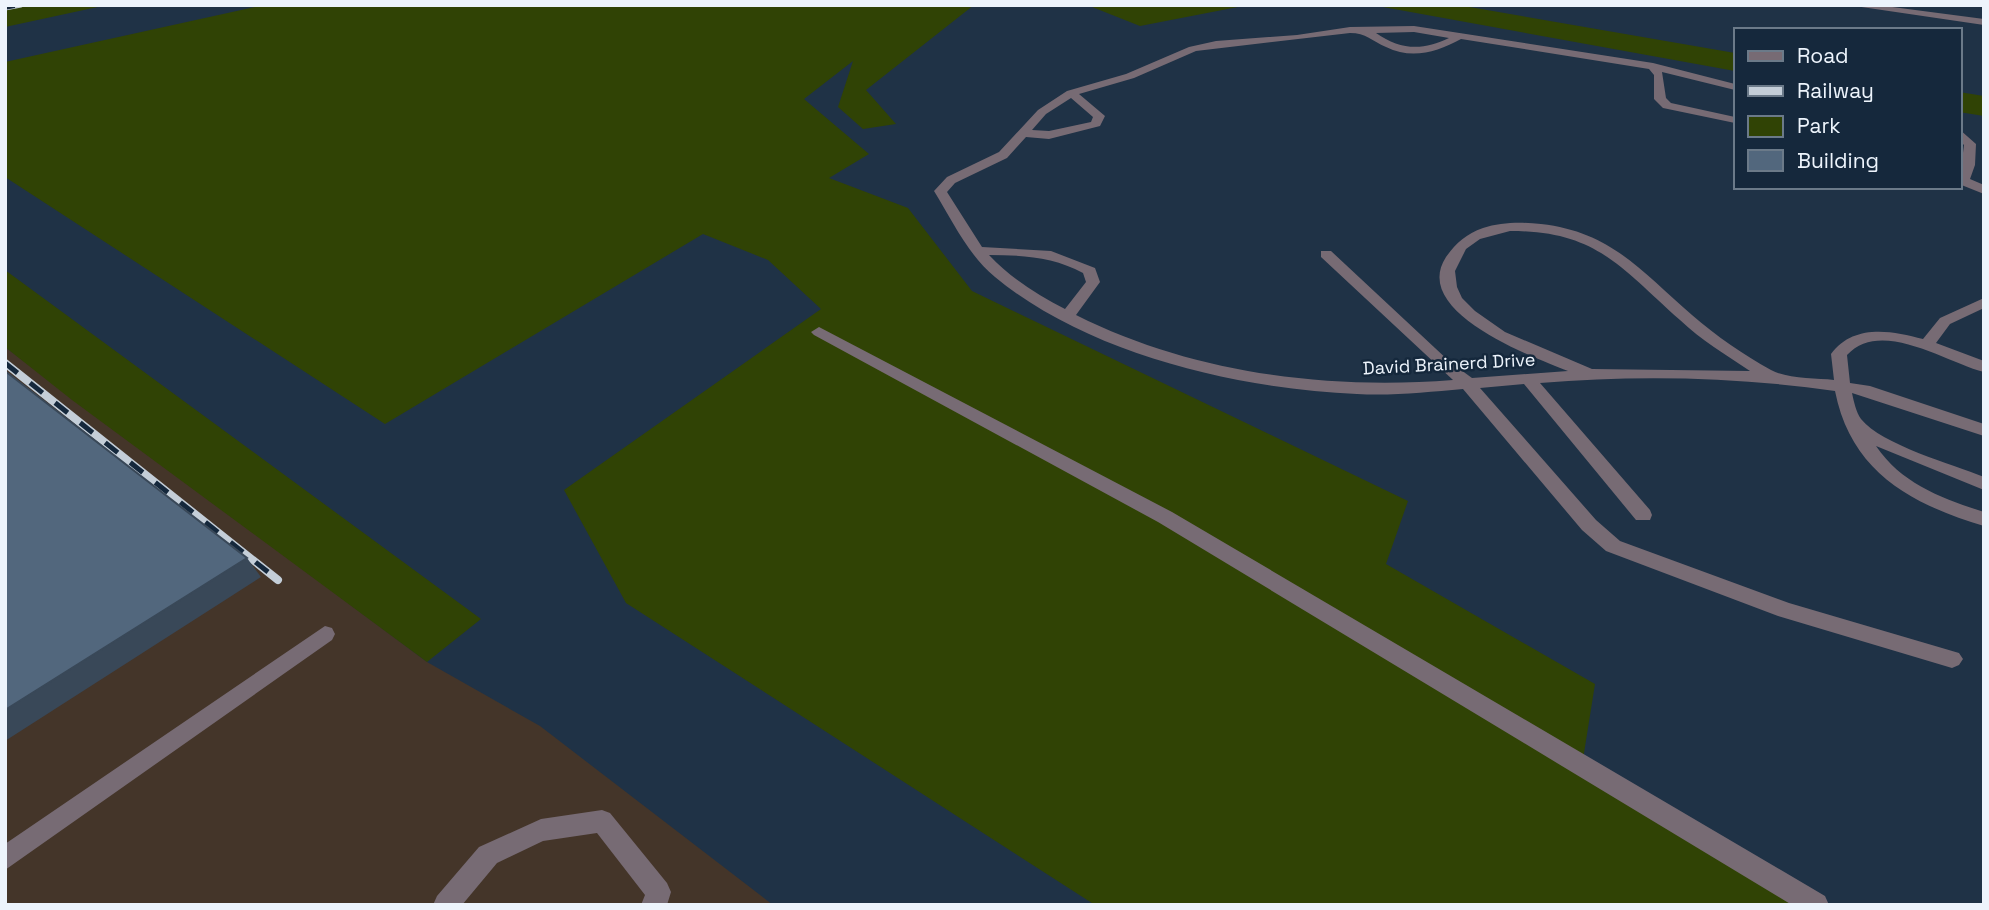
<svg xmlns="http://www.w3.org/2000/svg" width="1989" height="910" font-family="'Space Grotesk',sans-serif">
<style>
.industrial{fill:#443529}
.green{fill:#304305}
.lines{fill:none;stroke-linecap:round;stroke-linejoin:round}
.minor{fill:#776b74;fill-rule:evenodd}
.rail-far1-casing{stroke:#c4ced8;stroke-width:5}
.rail-casing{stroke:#c4ced8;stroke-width:8}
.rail-far1{stroke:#15283c;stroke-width:3.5;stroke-dasharray:10;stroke-linecap:butt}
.rail{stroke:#15283c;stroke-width:5;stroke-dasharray:16;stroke-linecap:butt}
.shaded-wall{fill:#394858}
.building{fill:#52677d;stroke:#394858;stroke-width:2}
.labels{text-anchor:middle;stroke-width:5;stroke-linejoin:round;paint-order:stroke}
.far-street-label{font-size:18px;fill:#edf4fc;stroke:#15283c}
</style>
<rect width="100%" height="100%" fill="#1f3246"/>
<path class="industrial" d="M5,347L427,662L540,726L773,905H5Z"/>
<path class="green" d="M5,5H107L5,27Z
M264,5H974L866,90L896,124L863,129L838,107L853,61L804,99L869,154L829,178L908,208L972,291L1408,501L1386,564L1595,684L1581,772L1808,905H1095L626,603L564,490L821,309L768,260L703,234L385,424L5,177V62Z
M1087,5H1304L1243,6L1140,26Z
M1372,5H1458L1735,53V71Z
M1959,92L1984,96V116L1959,112Z
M5,270L481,619L427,662L72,400L5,347Z"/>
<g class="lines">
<path class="minor" d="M1848,5H1877L1984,19V25Z
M1414,26L1653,63L1735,84V90L1662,72L1666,98L1671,103L1735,117V123L1663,108L1654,99V75L1649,69L1461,39C1437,52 1412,60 1386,47C1372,41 1366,33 1350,33L1196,51L1134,78L1079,94L1105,116L1100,126L1049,139L1026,137L1007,158L955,183L947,192L982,247L1051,251L1095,268L1100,282L1076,315C1192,373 1325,390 1453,380L1321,257V251H1331L1450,362L1472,378L1568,371C1533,357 1410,312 1446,257C1456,243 1466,234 1483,228C1501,222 1522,222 1541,224C1612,232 1642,272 1692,315C1716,336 1744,355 1771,370C1787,379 1815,378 1834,380L1831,354C1853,324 1890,330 1923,339L1940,318L1984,298V308L1950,324L1936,343L1984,361V372C1945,362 1881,318 1847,355L1850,383L1870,386L1984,424V436L1852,393C1854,402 1856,412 1861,419C1882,445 1952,464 1984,477V490L1876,446C1902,484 1941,498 1984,512V526C1911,504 1851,472 1835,391C1738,377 1638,375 1540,383L1650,510L1652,515L1650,520H1636L1524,384L1480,388L1596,520L1620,541L1789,603L1959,653L1963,659L1959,665L1952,668L1778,616L1606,551L1582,530L1463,389C1428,392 1392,396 1357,394C1238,389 1088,354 995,277C968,255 952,220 934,191L947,177L999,152L1038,110L1067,91L1126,74L1189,47L1216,41L1297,35L1350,27ZM1414,32L1449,38C1423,51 1400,50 1376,33ZM1071,98L1093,117L1091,122L1049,131L1032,130L1046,114ZM1510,231C1597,231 1620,267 1680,320C1701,340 1726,355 1750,371L1592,369L1505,332L1475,311L1462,298L1457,287L1455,271L1466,249L1480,239ZM989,255C1022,255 1054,257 1083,273L1086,282L1065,309C1037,295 1011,278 989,255Z
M1959,129L1976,144L1975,165L1970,179L1984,185V194L1959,184L1964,145L1959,140Z
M819,327L1172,512L1825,896L1829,905H1792L1158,522L814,335L811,332Z
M325,626L332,628L335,634L332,640L5,870V844Z
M602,810L610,813L667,883L671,892L667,905H641L645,895L597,833L543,841L497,863L462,905H433L437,896L479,847L541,819Z"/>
<g class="rail-far1-casing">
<path id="rail-far1" d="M5,8L21,5"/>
</g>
<g class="rail-casing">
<path id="rail" d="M5,363L278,580"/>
</g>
<use href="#rail-far1" class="rail-far1"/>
<use href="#rail" class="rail"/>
</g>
<path class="shaded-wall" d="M247,558L261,577L5,741V710Z"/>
<path class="building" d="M5,371L247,558L5,710Z"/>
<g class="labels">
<g class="far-street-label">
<text transform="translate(1449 364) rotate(-3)" y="6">David Brainerd Drive</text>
</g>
</g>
<rect width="1989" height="910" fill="none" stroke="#edf4fc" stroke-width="14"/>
<rect x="1734" y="28" width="228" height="161" fill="#15283c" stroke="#6b7a89" stroke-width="2"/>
<rect x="1748" y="51" width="35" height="10" fill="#776b74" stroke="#6b7a89" stroke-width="2"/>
<text x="1797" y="63" font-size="21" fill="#edf4fc">Road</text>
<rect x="1748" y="86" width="35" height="10" fill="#c4ced8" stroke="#6b7a89" stroke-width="2"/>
<text x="1797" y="98" font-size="21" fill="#edf4fc">Railway</text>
<rect x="1748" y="116" width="35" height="21" fill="#304305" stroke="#6b7a89" stroke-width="2"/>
<text x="1797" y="133" font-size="21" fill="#edf4fc">Park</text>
<rect x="1748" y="150" width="35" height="21" fill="#52677d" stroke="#6b7a89" stroke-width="2"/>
<text x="1797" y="168" font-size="21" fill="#edf4fc">Building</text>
</svg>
